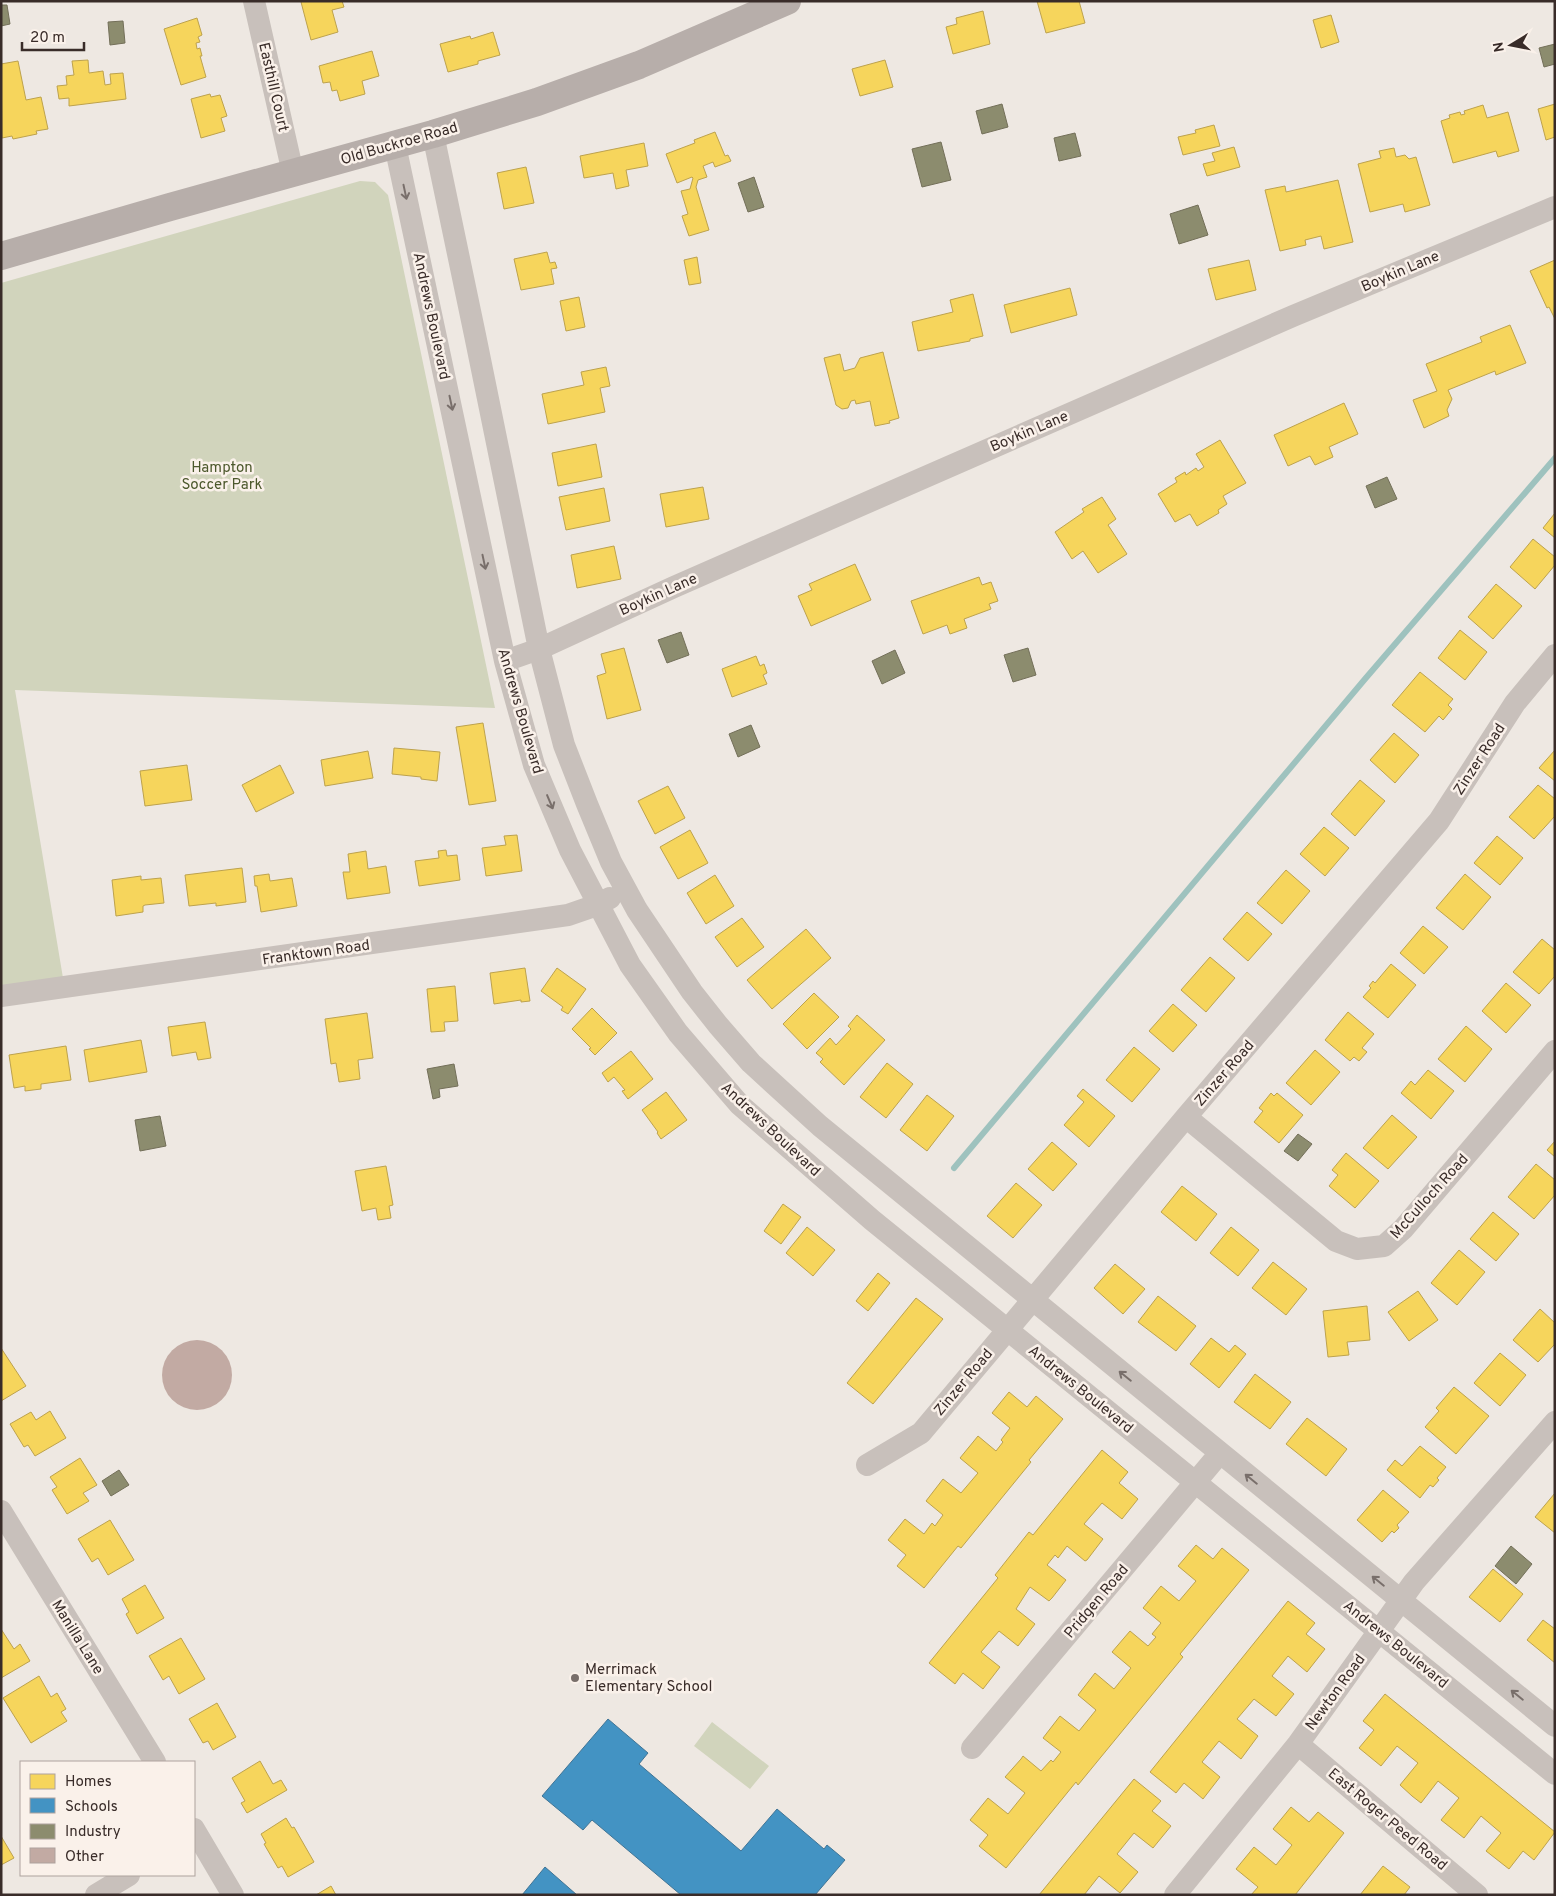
<svg xmlns="http://www.w3.org/2000/svg" width="1556" height="1896" font-family="Overpass,sans-serif">
<style>
.green{fill:#d1d4bc}
.homes{fill:#f6d55c;stroke:#bda24d}
.schools{fill:#4393c3;stroke:#407495}
.industry{fill:#8c8c6e;stroke:#736f59}
.lines{fill:none;stroke-linecap:round;stroke-linejoin:round}
.stream{stroke:#9ec2be;stroke-width:6}
.building{fill:#c2aaa3}
.minor{stroke:#c8c0bb;stroke-width:22}
.major{stroke:#b7aeaa;stroke-width:28}
.oneway{stroke:#796f6b}
.poi-dot{fill:#786e6a;stroke:#faf1ea;stroke-width:2}
.labels{text-anchor:middle;stroke-width:5;stroke-linejoin:round;paint-order:stroke}
.street-label{font-size:15px;fill:#392c29;stroke:#faf1ea}
.park-label{font-size:15px;fill:#4c582c;stroke:#faf1ea}
.poi-label{font-size:15px;fill:#392c29;stroke:#faf1ea;text-anchor:start}
</style>
<rect width="100%" height="100%" fill="#eee8e2"/>
<path class="green" d="M360,181L375,182L388,195L495,708L15,690L63,978L1,987V283Z
M712,1722L769,1766L750,1789L694,1746Z"/>
<path class="homes" d="M304,1H342L344,7L332,10L338,32L311,40L301,2Z
M1037,1H1079L1085,23L1046,33Z
M983,11L990,44L953,54L946,27L957,24L956,18Z
M1331,15L1339,42L1321,48L1313,20Z
M197,18L202,35L198,37L200,42L196,43L197,49L200,48L202,56H200L206,77L181,85L164,29Z
M493,32L500,55L478,61V64L448,72L440,44L470,36L471,39Z
M372,51L379,76L362,81L365,94L340,101L337,90L332,91L330,82L323,83L319,66Z
M88,60L89,73L103,71L105,85L111,84L110,74L123,73L126,99L69,106V98L59,99L57,86L67,85L66,76L74,75L72,61Z
M885,60L893,87L860,96L852,69Z
M18,61L26,100L41,97L48,129L36,131L37,134L13,139L12,136L2,138L1,64Z
M210,94L211,97L220,95L227,116L221,118L225,131L201,138L191,99Z
M1555,104V137L1546,140L1538,109Z
M1483,105L1487,118L1508,112L1519,151L1498,157L1496,151L1453,163L1441,121L1450,118L1449,115L1460,112L1461,115L1465,114L1464,111Z
M1214,125L1220,146L1183,155L1178,137L1196,133L1195,130Z
M715,132L725,156L728,155L731,161L715,167L713,162L703,166L707,177L698,180L696,187L709,230L689,236L682,216L688,214L681,191L690,189L693,178L692,177L677,183L666,154L695,143L694,140Z
M644,143L648,166L626,170L629,186L616,189L613,173L584,178L580,156Z
M1234,147L1240,167L1207,176L1203,164L1215,161L1212,153Z
M1394,148L1396,157L1405,155L1409,159L1416,157L1430,205L1405,212L1403,204L1370,212L1358,164L1381,158L1379,151Z
M526,167L534,203L504,209L497,173Z
M1338,180L1353,242L1324,249L1321,236L1305,240L1306,245L1280,251L1265,190L1285,186L1286,192Z
M547,252L550,263L555,262L557,268L551,269L554,284L521,290L514,259Z
M697,257L701,283L689,285L684,260Z
M1249,260L1256,290L1216,300L1208,269Z
M1555,260V319L1549,307L1547,308L1530,271Z
M1070,288L1077,315L1011,333L1004,305Z
M973,294L983,336L970,339V341L918,351L912,322L953,312L950,300Z
M579,297L585,327L566,331L560,301Z
M1510,325L1526,363L1496,375L1495,371L1448,390L1452,399L1447,410L1449,416L1424,428L1413,400L1437,391L1426,364L1482,342L1480,337Z
M883,352L899,418L889,421L890,423L875,426L870,401L856,404L855,400L851,401L848,408L842,409L836,405L824,358L840,354L844,371L855,368L860,358Z
M606,367L610,386L600,388L605,412L548,424L542,394L584,385L581,372Z
M1344,403L1358,434L1329,447L1333,457L1315,465L1310,456L1288,466L1274,435Z
M1220,440L1246,483L1223,496L1227,504L1218,510L1219,513L1197,526L1190,514L1175,522L1158,494L1177,482L1175,478L1185,472L1186,475L1196,468L1198,471L1204,467L1196,454Z
M596,444L602,477L558,486L552,453Z
M703,487L709,519L666,527L660,494Z
M604,488L610,521L566,530L559,497Z
M1102,497L1116,519L1108,525L1127,554L1098,573L1083,551L1072,559L1055,532L1084,512L1082,509Z
M1555,513V538L1543,528Z
M1533,539L1555,557V565L1535,589L1510,567Z
M614,546L621,579L577,588L571,555Z
M855,564L871,600L811,626L798,596L812,590L809,584Z
M979,577L982,585L991,582L998,601L989,604L991,609L964,619L967,628L950,634L947,625L923,634L911,601Z
M1496,584L1522,606L1493,639L1468,617Z
M1460,630L1487,652L1465,680L1438,658Z
M624,648L641,710L607,719L597,676L606,673L601,654Z
M756,656L760,666L764,664L767,673L763,675L767,684L732,697L722,669Z
M1420,672L1453,699L1448,705L1452,709L1443,720L1439,716L1425,732L1392,705Z
M483,723L496,801L469,805L456,727Z
M1394,733L1419,755L1395,783L1370,760Z
M394,748L440,752L437,781L421,779V777L392,774Z
M1555,750V781L1539,768Z
M368,751L373,778L325,786L321,760Z
M187,765L192,800L145,806L140,771Z
M280,765L294,793L256,812L242,785Z
M1360,780L1385,801L1355,836L1331,814Z
M1538,785L1555,799V816L1534,839L1509,817Z
M668,786L685,818L655,834L638,801Z
M1324,827L1349,848L1325,876L1300,854Z
M690,830L708,863L678,879L660,847Z
M517,835L522,871L486,876L482,848L506,845L504,836Z
M1497,836L1523,858L1500,885L1474,863Z
M446,850L447,856L457,855L460,880L419,886L415,861L439,858L438,851Z
M366,851L368,869L386,866L390,893L347,899L343,872H350L348,854Z
M242,868L246,902L216,906V903L189,906L185,875Z
M1286,870L1310,891L1282,924L1257,903Z
M269,874L270,881L292,878L297,906L261,912L257,886H255L254,876Z
M1465,874L1491,897L1463,930L1436,908Z
M715,875L734,906L706,924L687,893Z
M141,876V880L161,878L164,903L145,905L143,906V912L116,916L112,880Z
M1247,912L1272,934L1248,961L1223,939Z
M742,918L764,947L737,967L715,937Z
M1423,926L1448,947L1424,974L1400,953Z
M806,929L831,958L772,1009L747,980Z
M1542,939L1555,950V976L1539,994L1513,972Z
M1210,957L1235,978L1206,1012L1181,990Z
M1391,964L1416,985L1388,1018L1363,997L1371,988L1369,986L1373,981L1375,983Z
M525,968L530,1001L521,1002V1000L494,1004L490,973Z
M557,968L586,989L568,1014L561,1010L563,1007L541,991Z
M1506,983L1531,1005L1506,1033L1482,1011Z
M455,986L458,1021L444,1022L445,1031L431,1032L427,989Z
M814,993L839,1017L807,1049L783,1024Z
M1173,1004L1197,1025L1173,1052L1149,1031Z
M592,1008L617,1033L595,1055L589,1049L591,1048L572,1029Z
M1348,1012L1374,1034L1362,1048L1367,1052L1359,1061L1354,1057L1350,1061L1325,1040Z
M367,1013L373,1058L358,1060L360,1079L339,1082L336,1063L331,1064L325,1019Z
M857,1015L885,1040L844,1085L820,1062L823,1059L816,1053L830,1038L836,1045L851,1029L848,1026Z
M205,1022L211,1058L198,1060L196,1052L172,1056L168,1027Z
M1466,1026L1492,1049L1465,1082L1438,1059Z
M141,1040L147,1072L89,1082L84,1050Z
M66,1046L71,1080L41,1084V1089L25,1091V1086L14,1088L9,1055Z
M1134,1047L1160,1069L1132,1102L1106,1080Z
M1315,1050L1340,1072L1311,1105L1286,1083Z
M631,1051L653,1079L628,1099L622,1091L625,1090L614,1077L608,1082L602,1073Z
M887,1063L913,1084L886,1118L860,1097Z
M1428,1070L1454,1091L1431,1119L1401,1093L1411,1081L1415,1085Z
M1083,1089L1115,1116L1089,1147L1064,1125L1084,1102L1077,1096Z
M666,1092L687,1120L661,1139L657,1133L658,1132L642,1110Z
M1271,1093L1274,1096L1277,1093L1303,1115L1279,1143L1254,1122L1263,1111L1259,1108Z
M927,1095L954,1116L927,1151L900,1130Z
M1392,1115L1417,1137L1388,1169L1363,1148Z
M1555,1141V1157L1547,1150Z
M1052,1142L1077,1164L1053,1191L1028,1169Z
M1346,1153L1379,1181L1355,1208L1329,1186L1338,1175L1332,1170Z
M1536,1164L1555,1180V1195L1534,1219L1508,1197Z
M386,1166L393,1205L389,1206L391,1218L378,1220L376,1208L362,1211L355,1171Z
M1016,1183L1042,1205L1013,1238L987,1216Z
M1182,1186L1217,1214L1196,1241L1161,1212Z
M783,1204L801,1217L781,1244L764,1231Z
M1493,1212L1519,1234L1496,1261L1470,1239Z
M807,1227L835,1250L813,1276L786,1253Z
M1231,1227L1259,1250L1238,1276L1210,1253Z
M1459,1250L1485,1272L1457,1305L1431,1283Z
M1273,1262L1307,1289L1286,1315L1252,1288Z
M1115,1264L1145,1289L1123,1314L1094,1288Z
M878,1273L890,1283L868,1311L856,1301Z
M1418,1291L1438,1320L1409,1341L1388,1312Z
M1158,1296L1196,1326L1176,1351L1138,1322Z
M916,1298L943,1319L873,1404L847,1383Z
M1367,1306L1370,1340L1347,1342L1349,1355L1328,1357L1323,1311Z
M1540,1309L1555,1323V1344L1538,1362L1513,1340Z
M1211,1338L1229,1352L1235,1345L1246,1354L1219,1388L1190,1364Z
M1,1348L26,1386L1,1401Z
M1500,1353L1526,1375L1500,1406L1474,1383Z
M1255,1374L1291,1402L1270,1429L1234,1402Z
M1454,1387L1489,1416L1456,1454L1425,1427L1439,1411L1436,1408Z
M1009,1392L1027,1407L1036,1396L1063,1419L1029,1460L1031,1462L961,1548L958,1546L924,1588L897,1566L906,1555L888,1540L905,1519L924,1534L932,1523L935,1526L943,1515L926,1501L943,1479L961,1493L978,1473L960,1458L978,1436L996,1451L1003,1442L1001,1440L1010,1428L992,1413Z
M50,1411L66,1438L35,1456L28,1445L24,1447L10,1424L31,1412L36,1420Z
M1307,1418L1347,1449L1326,1476L1286,1444Z
M1420,1446L1446,1467L1437,1478L1439,1480L1433,1487L1430,1485L1420,1498L1387,1470L1395,1460L1402,1466Z
M1102,1450L1128,1472L1119,1483L1138,1499L1122,1519L1102,1503L1084,1524L1103,1539L1087,1560L1085,1561L1067,1546L1058,1558L1055,1555L1047,1565L1066,1580L1052,1598L1049,1601L1030,1587L1016,1609L1035,1624L1018,1646L999,1631L981,1652L1000,1667L983,1689L963,1673L955,1684L929,1663L998,1578L995,1575L1029,1532L1033,1535Z
M80,1458L97,1485L83,1493L89,1501L67,1514L52,1490L57,1487L50,1477Z
M1383,1490L1409,1512L1397,1525L1399,1528L1394,1533L1392,1531L1382,1542L1357,1520Z
M1555,1493V1533L1535,1517Z
M110,1520L134,1560L108,1575L98,1558L92,1562L78,1539Z
M1196,1545L1213,1559L1222,1548L1249,1570L1180,1654L1183,1657L1078,1785L1076,1782L1006,1868L979,1846L988,1835L970,1820L988,1798L1008,1814L1025,1793L1005,1777L1021,1759L1023,1756L1041,1771L1051,1760L1053,1762L1061,1752L1043,1738L1060,1716L1079,1731L1096,1710L1078,1695L1095,1673L1114,1689L1131,1668L1112,1652L1130,1631L1148,1646L1156,1637L1152,1634L1161,1623L1143,1608L1161,1586L1179,1601L1196,1581L1178,1566Z
M1493,1569L1523,1594L1500,1622L1469,1597Z
M145,1585L164,1618L137,1634L126,1614L129,1612L122,1599Z
M1288,1601L1315,1623L1306,1634L1325,1649L1307,1672L1288,1656L1272,1676L1294,1694L1276,1716L1254,1699L1237,1719L1258,1736L1241,1759L1219,1741L1202,1762L1220,1777L1203,1799L1184,1783L1176,1793L1150,1772Z
M1543,1620L1555,1629V1663L1527,1640Z
M1,1629L14,1649L20,1644L30,1661L1,1678Z
M181,1638L205,1679L179,1694L169,1676L163,1680L149,1656Z
M39,1676L51,1697L57,1693L66,1709L61,1712L67,1721L31,1743L3,1698Z
M1385,1694L1555,1832L1534,1860L1523,1851L1509,1869L1486,1851L1501,1833L1481,1816L1464,1838L1441,1820L1459,1798L1438,1781L1421,1803L1412,1796L1400,1785L1418,1763L1397,1746L1381,1766L1359,1748L1374,1730L1363,1721Z
M217,1703L236,1737L213,1750L208,1741L203,1743L189,1719Z
M260,1761L273,1784L281,1780L287,1790L247,1813L241,1803L245,1801L232,1778Z
M1134,1779L1161,1801L1152,1811L1171,1826L1153,1848L1134,1833L1117,1854L1138,1872L1120,1893L1099,1876L1084,1895H1039Z
M1291,1807L1309,1822L1318,1812L1344,1833L1295,1895H1251L1258,1887L1236,1869L1254,1847L1276,1865L1292,1845L1273,1829Z
M286,1818L292,1828L294,1827L314,1862L288,1877L282,1866L278,1868L264,1844L266,1843L261,1834Z
M1,1836L14,1858L1,1865Z
M1383,1866L1410,1887L1404,1895H1360Z
M331,1886L336,1895H316Z"/>
<path class="schools" d="M608,1719L648,1753L639,1764L741,1851L777,1809L824,1849L827,1845L845,1860L815,1895H681L592,1820L583,1830L542,1796Z
M545,1867L577,1895H522Z"/>
<path class="industry" d="M1,5H7L10,24L1,26Z
M123,21L125,43L110,45L108,22Z
M1555,44V64L1544,67L1539,48Z
M1002,104L1008,127L982,134L976,111Z
M1075,133L1081,156L1059,161L1054,138Z
M941,142L951,180L922,187L912,149Z
M754,177L764,207L748,212L738,183Z
M1198,205L1208,235L1179,244L1170,214Z
M1387,477L1397,499L1375,508L1366,486Z
M681,632L689,655L667,663L658,640Z
M1028,648L1036,675L1013,682L1004,655Z
M895,650L905,673L882,684L872,661Z
M751,725L760,747L738,757L729,734Z
M454,1064L458,1086L439,1089L440,1097L433,1099L427,1069Z
M160,1116L166,1146L140,1151L135,1120Z
M1298,1134L1312,1144L1298,1161L1284,1151Z
M119,1470L129,1485L111,1496L102,1481Z
M1511,1546L1532,1564L1516,1584L1495,1566Z"/>
<g class="lines">
<path class="stream" d="M954,1168L1365,679L1555,458"/>
</g>
<path class="building" d="M162 1375a35 35 0 1 1 70 0a35 35 0 1 1-70 0Z"/>
<g class="lines">
<path class="minor" d="M254,1L293,173
M433,134L475,335L539,649L564,745L587,804L611,862L637,910L692,992L718,1025L751,1063L820,1126L1555,1726
M395,145L505,661L534,765L570,850L630,965L678,1033L740,1105L872,1220L1555,1774
M505,661L539,649L674,587L1293,316L1555,207
M1,996L568,915L597,905L610,898
M1186,1117L1336,1241L1357,1249L1384,1246L1403,1229L1555,1051
M867,1465L921,1433L1186,1117L1439,821L1515,703L1555,655
M1,1511L155,1762
M1298,1744L1477,1895
M972,1748L1220,1453
M194,1829L233,1895
M96,1895L129,1875
M1175,1895L1298,1744L1414,1582L1555,1422"/>
<path class="major" d="M1,256L170,207L433,134L537,102L639,65L787,1"/>
</g>
<defs><path id="oneway-shaft" d="M-6 0H5M1.5-3L5.5 0L1.5 3" fill="none" stroke-width="1.6" stroke-linecap="round" stroke-linejoin="round" transform="scale(1.25)"/></defs>
<g class="oneway">
<use href="#oneway-shaft" transform="translate(405 192) rotate(78)"/>
<use href="#oneway-shaft" transform="translate(451 403) rotate(78)"/>
<use href="#oneway-shaft" transform="translate(484 562) rotate(78)"/>
<use href="#oneway-shaft" transform="translate(550 802) rotate(67)"/>
<use href="#oneway-shaft" transform="translate(1125 1376) rotate(-141)"/>
<use href="#oneway-shaft" transform="translate(1251 1479) rotate(-141)"/>
<use href="#oneway-shaft" transform="translate(1378 1581) rotate(-141)"/>
<use href="#oneway-shaft" transform="translate(1517 1695) rotate(-141)"/>
</g>
<circle class="poi-dot" cx="575" cy="1678" r="5"/>
<g class="labels">
<g class="street-label">
<text transform="translate(274 87) rotate(77)" y="5">Easthill Court</text>
<text transform="translate(399 143) rotate(-16)" y="5">Old Buckroe Road</text>
<text transform="translate(1400 271) rotate(-23)" y="5">Boykin Lane</text>
<text transform="translate(432 316) rotate(78)" y="5">Andrews Boulevard</text>
<text transform="translate(1029 431) rotate(-23)" y="5">Boykin Lane</text>
<text transform="translate(658 594) rotate(-24)" y="5">Boykin Lane</text>
<text transform="translate(521 711) rotate(74)" y="5">Andrews Boulevard</text>
<text transform="translate(1479 759) rotate(-57)" y="5">Zinzer Road</text>
<text transform="translate(316 952) rotate(-8)" y="5">Franktown Road</text>
<text transform="translate(1224 1073) rotate(-49)" y="5">Zinzer Road</text>
<text transform="translate(771 1129) rotate(43)" y="5">Andrews Boulevard</text>
<text transform="translate(1429 1196) rotate(-48)" y="5">McCulloch Road</text>
<text transform="translate(963 1382) rotate(-50)" y="5">Zinzer Road</text>
<text transform="translate(1081 1389) rotate(39)" y="5">Andrews Boulevard</text>
<text transform="translate(1096 1601) rotate(-50)" y="5">Pridgen Road</text>
<text transform="translate(78 1637) rotate(58)" y="5">Manilla Lane</text>
<text transform="translate(1396 1644) rotate(39)" y="5">Andrews Boulevard</text>
<text transform="translate(1335 1692) rotate(-54)" y="5">Newton Road</text>
<text transform="translate(1388 1819) rotate(40)" y="5">East Roger Peed Road</text>
</g>
<g class="park-label">
<text x="222" y="472">Hampton<tspan x="222" dy="17">Soccer Park</tspan></text>
</g>
<g class="poi-label">
<text x="585" y="1674">Merrimack<tspan x="585" dy="17">Elementary School</tspan></text>
</g>
</g>
<rect width="1556" height="1896" fill="none" stroke="#392c29" stroke-width="5"/>
<rect x="20" y="1761" width="175" height="115" fill="#faf1ea" stroke="#ada29d"/>
<rect x="30" y="1774" width="25" height="15" fill="#f6d55c" stroke="#ada29d"/>
<text x="65" y="1786" font-size="15" fill="#392c29">Homes</text>
<rect x="30" y="1798" width="25" height="15" fill="#4393c3" stroke="#ada29d"/>
<text x="65" y="1811" font-size="15" fill="#392c29">Schools</text>
<rect x="30" y="1824" width="25" height="15" fill="#8c8c6e" stroke="#ada29d"/>
<text x="65" y="1836" font-size="15" fill="#392c29">Industry</text>
<rect x="30" y="1848" width="25" height="15" fill="#c2aaa3" stroke="#ada29d"/>
<text x="65" y="1861" font-size="15" fill="#392c29">Other</text>
<g transform="translate(1511 45) rotate(260)" stroke="#faf1ea" stroke-width="4" paint-order="stroke">
<path d="M0-4L9 19L0 12L-9 19Z" fill="#392c29"/>
<text y="-8" font-size="14" font-weight="bold" text-anchor="middle" fill="#392c29">N</text>
</g>
<path d="M22 42v8h62v-8" fill="none" stroke="#392c29" stroke-width="2.5"/>
<text x="30" y="42" font-size="15" fill="#392c29" stroke="#faf1ea" stroke-width="4" paint-order="stroke">20 m</text>
</svg>
